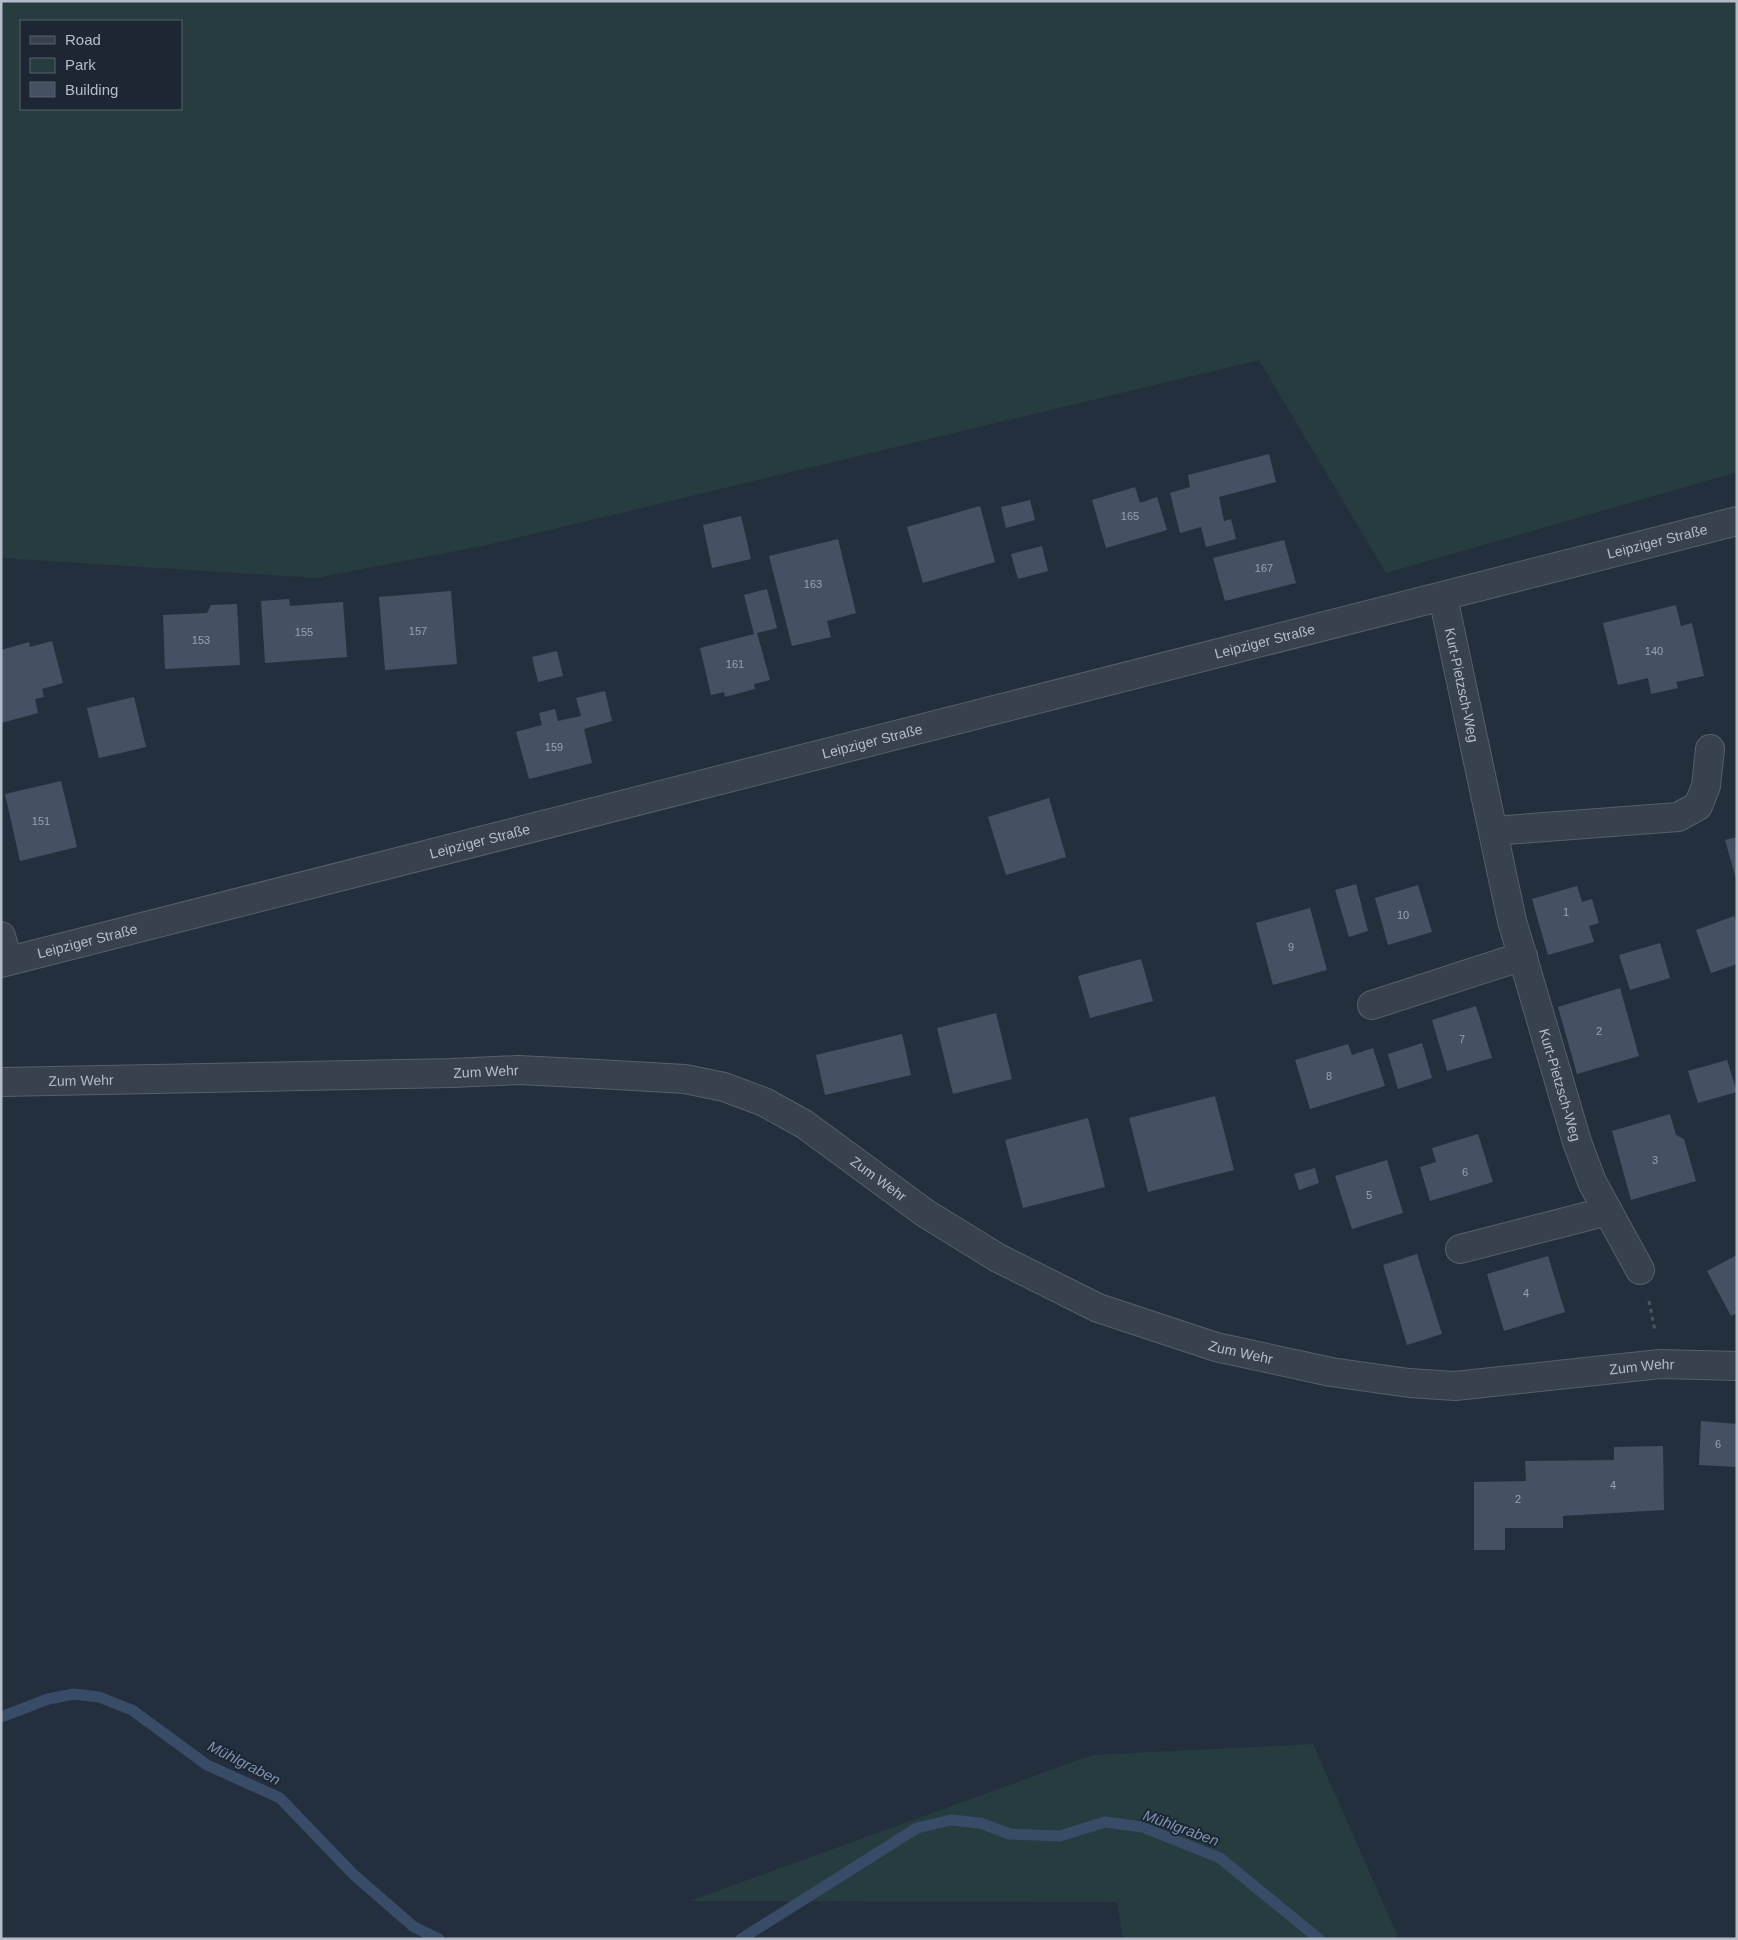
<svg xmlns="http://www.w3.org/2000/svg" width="1738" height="1940" font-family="Helvetica,sans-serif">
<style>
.green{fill:#263c3f;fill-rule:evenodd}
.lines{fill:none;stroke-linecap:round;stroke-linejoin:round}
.stream{stroke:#394c67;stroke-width:11}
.building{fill:#455162}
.minor-casing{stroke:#565f6c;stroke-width:30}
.tertiary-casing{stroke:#565f6c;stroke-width:30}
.path{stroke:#44595c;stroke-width:3;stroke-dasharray:4 4;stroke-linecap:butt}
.minor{stroke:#38414e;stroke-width:28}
.tertiary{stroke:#38414e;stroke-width:28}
.labels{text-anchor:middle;stroke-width:4;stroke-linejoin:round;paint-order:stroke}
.number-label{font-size:11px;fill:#98a1af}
.street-label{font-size:14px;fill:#b4bcc9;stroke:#1d2633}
.water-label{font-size:15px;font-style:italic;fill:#7c92b1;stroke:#1d2633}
</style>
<rect width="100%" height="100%" fill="#242f3e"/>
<path class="green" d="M1,1H1737V472L1386,573L1259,360L487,545L316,578L1,558ZM21,21H181V109H21Z
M1313,1744L1399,1939H1123L1117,1902L690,1901L1092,1755Z"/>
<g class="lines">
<path class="stream" d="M1,1717L48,1699L74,1694L99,1697L132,1710L207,1765L280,1798L354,1875L414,1927L439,1939
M741,1939L917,1828L951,1820L980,1823L1010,1834L1060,1836L1105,1822L1142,1827L1220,1858L1319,1939"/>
</g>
<path class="building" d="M1269,454L1276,482L1219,497L1224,521L1231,519L1236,539L1206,547L1201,527L1180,533L1170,493L1190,487L1188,475Z
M1135,487L1140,503L1157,497L1167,530L1106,548L1092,500Z
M1030,500L1035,520L1006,528L1001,507Z
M980,506L995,562L923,583L907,527Z
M741,516L751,559L712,568L703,525Z
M838,539L856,613L827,621L831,637L792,646L769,556Z
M1284,540L1296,583L1225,601L1213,558Z
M1042,546L1048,571L1018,579L1011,554Z
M767,589L777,628L757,633L770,680L754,684L755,689L725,697L724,692L711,695L700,648L754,634L744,595Z
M451,591L457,664L385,670L379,597Z
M289,599L290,606L343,602L347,657L265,663L261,601Z
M237,604L240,665L165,669L163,615L207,613L211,605Z
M1676,605L1681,626L1692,623L1704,676L1676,682L1678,688L1651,694L1648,678L1618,685L1603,623Z
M52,641L63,683L42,689L44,697L35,699L38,713L1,723V650L29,642L30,647Z
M557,651L563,676L538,682L532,657Z
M605,691L612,721L584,729L592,763L529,779L516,732L542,725L539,713L555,709L558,721L581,716L576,698Z
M134,697L146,747L99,758L87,708Z
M61,781L77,847L20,861L5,794Z
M1049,798L1066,857L1006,875L988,817Z
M1737,837V879H1736L1725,840Z
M1356,884L1368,931L1349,937L1335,890Z
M1418,885L1432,932L1388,945L1375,898Z
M1577,886L1582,902L1592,899L1599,923L1589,926L1594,942L1548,955L1532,899Z
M1310,908L1327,970L1273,985L1256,923Z
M1734,916L1737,923V964L1711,973L1696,930Z
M1660,943L1670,978L1630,990L1619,955Z
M1141,959L1153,1001L1090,1018L1078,976Z
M1620,988L1639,1056L1577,1074L1558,1007Z
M1476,1006L1492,1058L1447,1071L1432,1020Z
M996,1013L1012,1079L953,1094L937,1028Z
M902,1034L911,1075L825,1095L816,1055Z
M1422,1043L1432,1078L1398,1089L1388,1054Z
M1348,1044L1352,1055L1373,1048L1385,1086L1310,1109L1295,1060Z
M1727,1060L1737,1092L1698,1103L1688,1071Z
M1215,1096L1234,1170L1148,1192L1129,1118Z
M1670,1114L1676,1135L1684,1139L1696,1181L1631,1200L1612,1131Z
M1088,1118L1105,1187L1023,1208L1005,1140Z
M1478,1134L1493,1182L1430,1201L1420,1167L1436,1162L1432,1148Z
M1387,1160L1403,1213L1352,1229L1335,1176Z
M1315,1168L1319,1183L1299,1190L1294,1174Z
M1417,1254L1442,1334L1407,1345L1383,1265Z
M1737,1255V1313L1731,1316L1707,1271Z
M1548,1256L1565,1312L1504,1331L1487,1274Z
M1701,1421L1737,1424V1467L1699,1465Z
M1663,1446L1664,1510L1563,1516V1528H1505V1550H1474V1482L1526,1481L1525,1461L1614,1460V1447Z"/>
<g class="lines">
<g class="minor-casing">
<g id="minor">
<path id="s1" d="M1443,597L1512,921L1577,1142L1592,1182L1640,1270"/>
<path d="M1493,831L1678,817L1698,806L1706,786L1710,749"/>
<path d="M1,936L8,961"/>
<path d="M1372,1005L1523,956"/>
<path id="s2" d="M1,1082L452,1073L518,1070L598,1074L685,1079L724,1087L764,1102L804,1124L925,1213L998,1258L1098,1308L1216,1347L1331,1372L1409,1383L1455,1386L1660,1364L1737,1366"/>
<path d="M1460,1249L1608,1211"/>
</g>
</g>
<g class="tertiary-casing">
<g id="tertiary">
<path id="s3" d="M1,963L1737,521"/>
</g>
</g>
<path class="path" d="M1649,1301L1655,1331"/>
<use href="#minor" class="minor"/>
<use href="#tertiary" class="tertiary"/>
</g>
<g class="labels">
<g class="number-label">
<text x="1130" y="520">165</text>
<text x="1264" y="572">167</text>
<text x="813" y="588">163</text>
<text x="418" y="635">157</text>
<text x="304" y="636">155</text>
<text x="201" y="644">153</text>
<text x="1654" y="655">140</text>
<text x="735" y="668">161</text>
<text x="554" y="751">159</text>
<text x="41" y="825">151</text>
<text x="1566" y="916">1</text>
<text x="1403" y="919">10</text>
<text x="1291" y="951">9</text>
<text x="1599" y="1035">2</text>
<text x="1462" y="1043">7</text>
<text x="1329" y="1080">8</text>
<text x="1655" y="1164">3</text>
<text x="1465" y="1176">6</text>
<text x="1369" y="1199">5</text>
<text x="1526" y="1297">4</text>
<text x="1718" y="1448">6</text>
<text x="1613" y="1489">4</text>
<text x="1518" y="1503">2</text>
</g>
<g class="street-label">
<text dy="5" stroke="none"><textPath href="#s3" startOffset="1709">Leipziger Straße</textPath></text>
<text dy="5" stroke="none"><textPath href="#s3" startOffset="1304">Leipziger Straße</textPath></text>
<text dy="5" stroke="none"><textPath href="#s1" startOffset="90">Kurt-Pietzsch-Weg</textPath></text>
<text dy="5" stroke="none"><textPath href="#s3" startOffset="899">Leipziger Straße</textPath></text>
<text dy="5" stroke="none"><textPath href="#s3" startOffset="494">Leipziger Straße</textPath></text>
<text dy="5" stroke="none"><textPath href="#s3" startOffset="89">Leipziger Straße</textPath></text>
<text dy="5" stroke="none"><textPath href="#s2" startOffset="485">Zum Wehr</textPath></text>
<text dy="5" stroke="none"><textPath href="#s2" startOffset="80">Zum Wehr</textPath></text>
<text dy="5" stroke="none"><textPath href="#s1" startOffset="502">Kurt-Pietzsch-Weg</textPath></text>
<text dy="5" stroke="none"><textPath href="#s2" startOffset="905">Zum Wehr</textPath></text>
<text dy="5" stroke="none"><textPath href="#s2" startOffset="1310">Zum Wehr</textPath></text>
<text dy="5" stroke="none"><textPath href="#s2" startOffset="1715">Zum Wehr</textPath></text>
</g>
<g class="water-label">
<text transform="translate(244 1763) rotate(27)" y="5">Mühlgraben</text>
<text transform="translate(1181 1828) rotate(20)" y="5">Mühlgraben</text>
</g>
</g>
<rect width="1738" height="1940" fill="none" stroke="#b4bcc9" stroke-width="5"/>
<rect x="20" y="20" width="162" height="90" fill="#1d2633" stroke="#59626f"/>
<rect x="30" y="36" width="25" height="8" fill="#38414e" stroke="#59626f"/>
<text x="65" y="45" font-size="15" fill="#b4bcc9">Road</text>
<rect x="30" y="58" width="25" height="15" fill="#263c3f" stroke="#59626f"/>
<text x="65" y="70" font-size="15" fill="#b4bcc9">Park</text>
<rect x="30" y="82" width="25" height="15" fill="#455162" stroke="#59626f"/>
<text x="65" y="95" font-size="15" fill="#b4bcc9">Building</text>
</svg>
